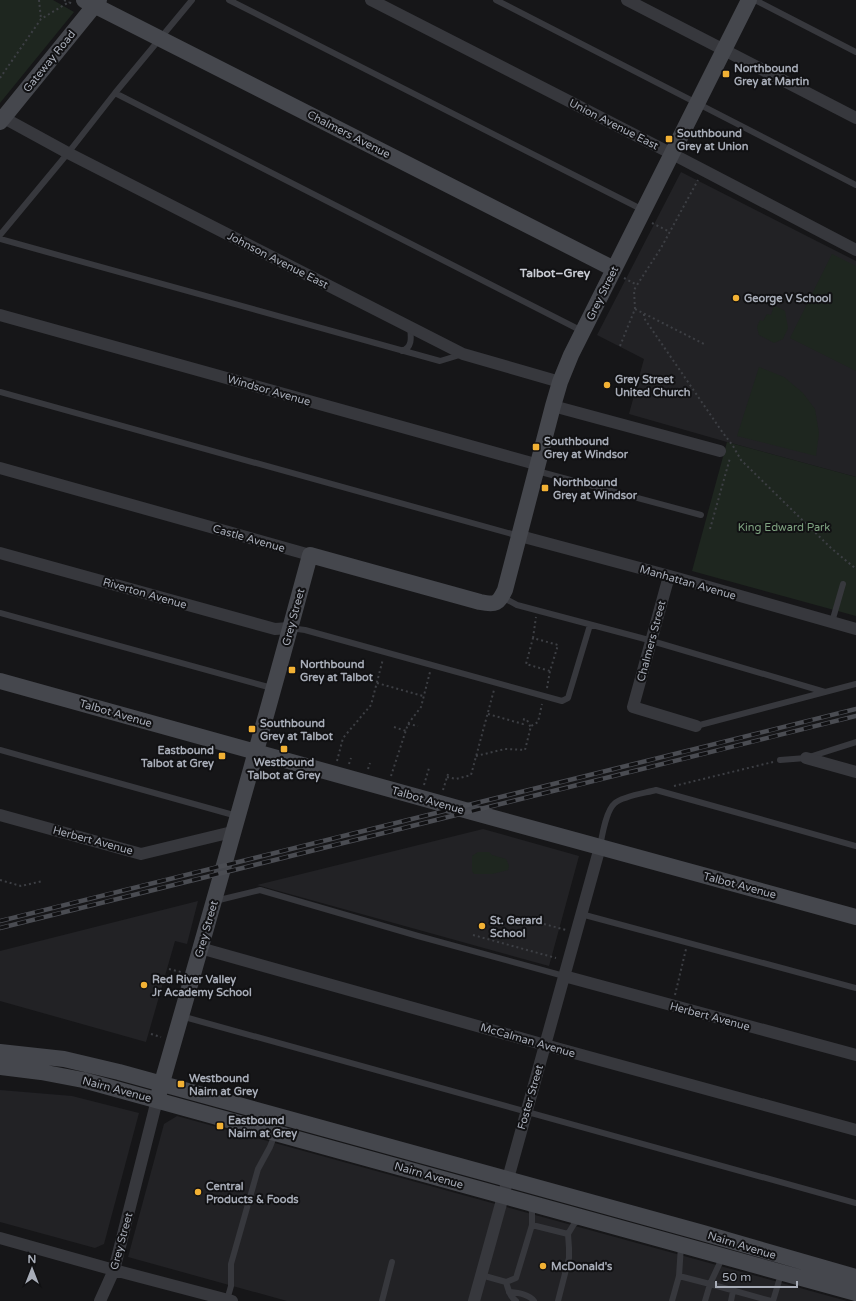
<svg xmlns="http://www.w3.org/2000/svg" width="856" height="1301" font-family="'Varela Round',sans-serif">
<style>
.built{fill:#222225}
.green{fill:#1e261f}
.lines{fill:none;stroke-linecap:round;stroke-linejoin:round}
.path{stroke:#3d3f44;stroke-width:2;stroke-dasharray:2 3;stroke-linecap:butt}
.lane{stroke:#37383d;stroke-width:6}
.street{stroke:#37383d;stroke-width:12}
.secondary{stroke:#45474d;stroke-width:16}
.rail-casing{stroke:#4a4c52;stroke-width:4.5}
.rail{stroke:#111113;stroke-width:3;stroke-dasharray:9;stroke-linecap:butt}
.poi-dot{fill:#f2b134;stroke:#111113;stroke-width:1.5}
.labels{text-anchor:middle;stroke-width:4;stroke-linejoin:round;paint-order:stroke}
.street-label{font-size:11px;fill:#a8adb8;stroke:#111113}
.poi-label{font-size:11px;font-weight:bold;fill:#a8adb8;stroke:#111113;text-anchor:start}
.park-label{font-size:11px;fill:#7fa381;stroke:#111113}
.neighbourhood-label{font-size:12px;font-weight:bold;fill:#c9ccd4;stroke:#111113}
</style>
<rect width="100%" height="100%" fill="#161618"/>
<path class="built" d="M681,172L856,261V477L727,442L629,414L644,359L597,335Z
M483,829L579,856L549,966L257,885Z
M198,901L187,944L175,941L146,1042L0,1001V951Z
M0,1090L72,1096L139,1113L104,1244L95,1248L0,1222Z
M177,1116L847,1301H287L128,1257L164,1124Z"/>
<path class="green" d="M0,0H53L74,12L0,103Z
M832,254L856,266V371L790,338Z
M774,305L785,311L788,328L783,339L774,343L759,335L757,327L760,320L763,321L767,314L771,315Z
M759,367L784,377L803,393L815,409L819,433L816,456L737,436Z
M727,442L856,477V616L692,571Z
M478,852H489L492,855L506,859L509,866L508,870L492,874H474L472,871V856Z"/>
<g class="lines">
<path class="path" d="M39,0L41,19
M64,0L69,2
M0,78L41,19L69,2L72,4
M652,223L670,232
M624,278L637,285L661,248L698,180
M635,309L634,290L637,285
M644,314V318L723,433L733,446L741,460L831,548L856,569
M620,346L635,309L706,345
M710,529L730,458
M533,638L536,617
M377,683L423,696
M547,688L550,671L558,645L533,638L526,664L550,671
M488,714L523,724L524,719L527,720L531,728
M408,724L418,726
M394,727L406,731
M476,756L505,749L525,750L531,726L538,722L542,704
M337,761L343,738L371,705L383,659
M349,764L351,758
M368,769L370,763
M391,776L408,724L421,707L430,672
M447,777L456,779L471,775L494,690
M424,785L429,768
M674,786L773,762
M443,790L448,774
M0,880L21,886L43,881
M544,924L566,930
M473,935L556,958
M169,969L181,972
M675,995L686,949
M151,1034L161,1037"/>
<path class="lane" d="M229,0L643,210
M496,0L856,185
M755,0L856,52
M115,93L582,331
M0,235L68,153L115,93L192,0
M0,239L440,361L463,354
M402,351C413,347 411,337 410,327
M0,392L519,536
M537,471L701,515
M502,597L517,605L645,639L825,692
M0,613L272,688
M832,622L843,584
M290,628L305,630L562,701L568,698L590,625
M696,726L856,684
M0,750L237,816
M780,760L806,758L856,742
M600,847C602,836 606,810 615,803C623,796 645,793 656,790L856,846
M215,901L260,890L418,936L564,976
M581,914L856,988
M181,1016L856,1203
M530,1206L532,1212V1225
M681,1246L679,1276L710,1284L723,1256
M481,1275L506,1282L516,1278L532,1225L568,1234
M506,1282C508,1289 510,1297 516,1301
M509,1292C518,1293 529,1294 534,1301
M227,1300L231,1286V1264L258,1169L270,1147L275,1134
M382,1301L392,1262
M558,1301L569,1258V1248L568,1234L574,1224L580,1219
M672,1301L679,1276
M705,1301L710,1284L771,1301
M731,1301L733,1291
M773,1301L781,1274"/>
<path class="street" d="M371,0L682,159L856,250
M627,0L856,118
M4,118L68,153L463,354L560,382
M0,315L539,465
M553,406L720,451
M0,468L310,555
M520,536L677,578L856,629
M0,553L275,629L290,628
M669,576L633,707L696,726
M806,758L856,772
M0,815L141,854L232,832
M200,948L545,1045L856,1130
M564,976L856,1055
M0,1238L114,1270L232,1301
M100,1301L114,1270L157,1100
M474,1301L600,847"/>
<path class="secondary" d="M84,0L614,269
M0,122L99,0
M0,681L472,812L856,917
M0,1052L64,1059L119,1072L703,1233L856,1277
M0,1067L41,1072L83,1080L856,1293
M157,1100C209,919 261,737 310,555L480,602C496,605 498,604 505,590L553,406L560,382L571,355L749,0"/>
<g class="rail-casing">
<path id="rail" d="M0,921C285,850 571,780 856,709
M0,928C285,857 571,787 856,716"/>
</g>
<use href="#rail" class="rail"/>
</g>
<g class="poi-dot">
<rect x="722" y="70" width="8" height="8" rx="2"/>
<rect x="665" y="135" width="8" height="8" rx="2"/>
<circle cx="736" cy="298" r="4"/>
<circle cx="607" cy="385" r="4"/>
<rect x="532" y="443" width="8" height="8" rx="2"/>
<rect x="541" y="484" width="8" height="8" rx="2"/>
<rect x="288" y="666" width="8" height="8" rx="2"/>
<rect x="248" y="725" width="8" height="8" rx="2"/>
<rect x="280" y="745" width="8" height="8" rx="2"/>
<rect x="218" y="752" width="8" height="8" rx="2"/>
<circle cx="482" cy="926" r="4"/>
<circle cx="144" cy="985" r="4"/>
<rect x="177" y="1080" width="8" height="8" rx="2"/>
<rect x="216" y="1122" width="8" height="8" rx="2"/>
<circle cx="198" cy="1192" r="4"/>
<circle cx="543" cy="1266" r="4"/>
</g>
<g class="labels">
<g class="street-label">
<text transform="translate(49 61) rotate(-51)" y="4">Gateway Road</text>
<text transform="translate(614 124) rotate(27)" y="4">Union Avenue East</text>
<text transform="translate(349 134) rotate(27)" y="4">Chalmers Avenue</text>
<text transform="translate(278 260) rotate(27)" y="4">Johnson Avenue East</text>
<text transform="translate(602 293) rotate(-64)" y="4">Grey Street</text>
<text transform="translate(269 390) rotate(16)" y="4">Windsor Avenue</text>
<text transform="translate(249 538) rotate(16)" y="4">Castle Avenue</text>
<text transform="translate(688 582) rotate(16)" y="4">Manhattan Avenue</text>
<text transform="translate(145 593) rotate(16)" y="4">Riverton Avenue</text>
<text transform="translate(293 617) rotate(-75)" y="4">Grey Street</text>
<text transform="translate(651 641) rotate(-75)" y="4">Chalmers Street</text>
<text transform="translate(116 713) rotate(16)" y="4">Talbot Avenue</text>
<text transform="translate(428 800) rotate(16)" y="4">Talbot Avenue</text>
<text transform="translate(93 840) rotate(15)" y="4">Herbert Avenue</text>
<text transform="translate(740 885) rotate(15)" y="4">Talbot Avenue</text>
<text transform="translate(206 929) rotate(-74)" y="4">Grey Street</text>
<text transform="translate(710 1016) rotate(15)" y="4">Herbert Avenue</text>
<text transform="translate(528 1040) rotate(16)" y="4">McCalman Avenue</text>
<text transform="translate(117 1089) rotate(15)" y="4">Nairn Avenue</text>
<text transform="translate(530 1097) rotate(-74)" y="4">Foster Street</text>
<text transform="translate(429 1175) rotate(16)" y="4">Nairn Avenue</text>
<text transform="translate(121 1241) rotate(-75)" y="4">Grey Street</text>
<text transform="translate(742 1245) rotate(17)" y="4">Nairn Avenue</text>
</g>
<g class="poi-label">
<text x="734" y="72">Northbound<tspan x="734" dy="13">Grey at Martin</tspan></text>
<text x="677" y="137">Southbound<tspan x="677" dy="13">Grey at Union</tspan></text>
<text x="744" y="302">George V School</text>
<text x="615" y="383">Grey Street<tspan x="615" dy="13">United Church</tspan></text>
<text x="544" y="445">Southbound<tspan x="544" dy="13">Grey at Windsor</tspan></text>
<text x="553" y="486">Northbound<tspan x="553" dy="13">Grey at Windsor</tspan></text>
<text x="300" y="668">Northbound<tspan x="300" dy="13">Grey at Talbot</tspan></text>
<text x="260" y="727">Southbound<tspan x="260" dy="13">Grey at Talbot</tspan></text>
<text x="214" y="754" text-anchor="end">Eastbound<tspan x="214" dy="13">Talbot at Grey</tspan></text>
<text x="284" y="766" text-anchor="middle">Westbound<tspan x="284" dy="13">Talbot at Grey</tspan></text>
<text x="490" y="924">St. Gerard<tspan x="490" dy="13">School</tspan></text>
<text x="152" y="983">Red River Valley<tspan x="152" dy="13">Jr Academy School</tspan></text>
<text x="189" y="1082">Westbound<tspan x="189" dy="13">Nairn at Grey</tspan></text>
<text x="228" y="1124">Eastbound<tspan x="228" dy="13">Nairn at Grey</tspan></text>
<text x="206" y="1190">Central<tspan x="206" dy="13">Products &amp; Foods</tspan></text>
<text x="551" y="1270">McDonald's</text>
</g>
<g class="park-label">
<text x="784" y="531">King Edward Park</text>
</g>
<g class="neighbourhood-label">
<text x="555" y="277">Talbot–Grey</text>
</g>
</g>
<g transform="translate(32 1269)" stroke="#111113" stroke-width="3" paint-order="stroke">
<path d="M0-3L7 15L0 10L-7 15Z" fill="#a8adb8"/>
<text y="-6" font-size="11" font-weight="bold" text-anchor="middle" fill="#a8adb8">N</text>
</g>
<path d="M716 1281v6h81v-6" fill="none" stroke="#a8adb8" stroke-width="2"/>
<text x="722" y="1281" font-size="12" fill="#a8adb8" stroke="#111113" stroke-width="3" paint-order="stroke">50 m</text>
</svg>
